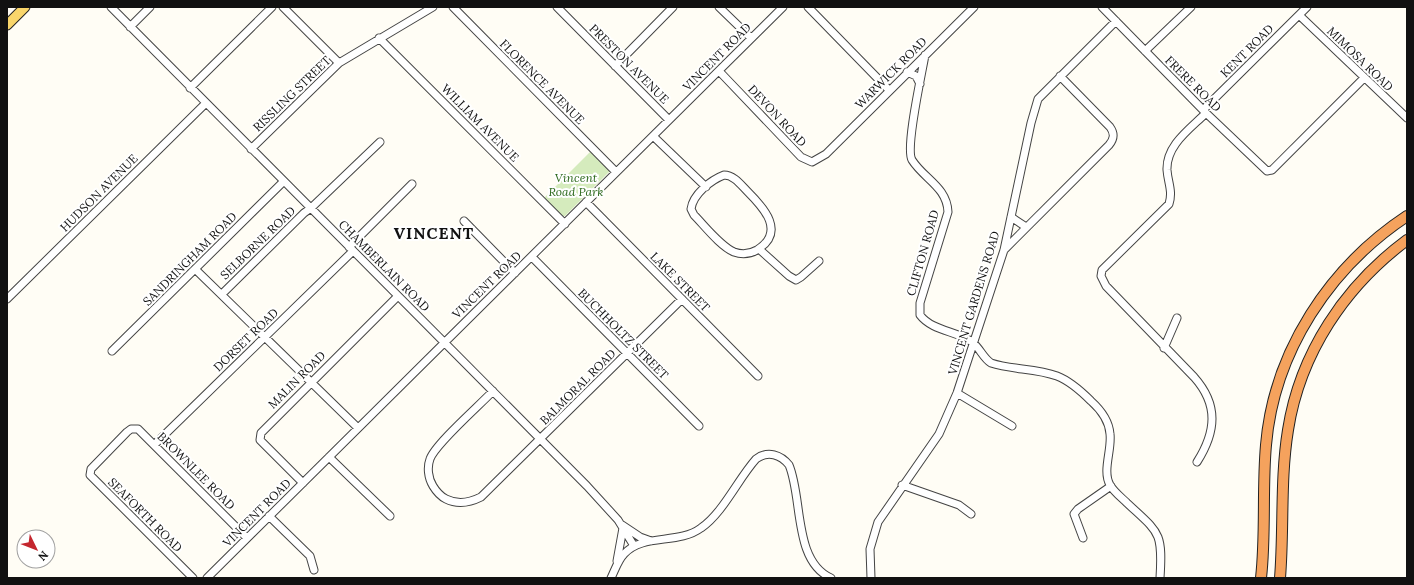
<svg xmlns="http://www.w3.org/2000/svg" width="1414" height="585" font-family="Lora,serif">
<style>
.green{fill:#d5ebbd}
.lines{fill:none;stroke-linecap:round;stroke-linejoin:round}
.minor-casing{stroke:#444;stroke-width:9}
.major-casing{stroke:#222;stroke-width:11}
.highway-casing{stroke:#222;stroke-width:12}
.minor{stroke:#fff;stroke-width:7}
.major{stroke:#f9d66b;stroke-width:9}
.highway{stroke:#f5a25d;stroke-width:10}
.labels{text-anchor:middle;stroke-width:4;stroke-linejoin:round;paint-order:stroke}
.street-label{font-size:12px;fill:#111;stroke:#fff}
.park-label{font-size:12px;font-style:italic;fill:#2f6b1f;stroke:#fff}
.district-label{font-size:16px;font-weight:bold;letter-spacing:1px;fill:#111;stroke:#fff}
</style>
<rect width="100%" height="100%" fill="#fffdf5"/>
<path class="green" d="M591,151L609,169V172L565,216H562L543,199Z"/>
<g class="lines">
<g class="minor-casing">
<path id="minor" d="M111,7L587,486L618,520L634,546
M283,7L339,63
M453,7L616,172
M557,7L669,120
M719,7L751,38
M808,7L889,90
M1102,7L1206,113L1267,171L1272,170L1364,78
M1299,15L1407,118
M130,27L150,7
M379,38L565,224
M1145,51L1191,7
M925,55C922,73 905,148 912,160C924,179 947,187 948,212L920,303V315C932,331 957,331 972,342C980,348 983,358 991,363C1012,370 1036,368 1057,376C1070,381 1081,391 1091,401C1101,410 1109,420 1110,434C1112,450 1102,471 1110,485C1114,492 1122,498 1127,503C1159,533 1163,531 1160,578
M615,66L673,7
M719,71L801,157L812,162L826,154L974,7
M907,72L916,76L920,84
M190,88L272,7
M1203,110L1307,7
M653,136L706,187
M251,149L339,63L433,7
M724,175C734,175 741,185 748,192C764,208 786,232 757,250C750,254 742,255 734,252C720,246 704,225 694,215L691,209C693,194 711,180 724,175Z
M586,202L758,376
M1011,217L1026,227
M464,221L515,273
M349,247L412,184
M759,249L789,276L796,280L801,277L819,261
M1004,250L1109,145C1114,139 1115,134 1110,127L1060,76
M532,257L699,426
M195,269L358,428
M222,294L304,213L311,208L380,142
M7,299L206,103
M1164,348L1177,318
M112,351L283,182
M493,391C480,405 435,444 430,459C427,467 428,478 433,486C436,491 440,496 446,499C458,505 469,503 481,497L682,299
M957,393L1012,426
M154,445L353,251
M329,457L390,516
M1197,462C1216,432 1219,405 1194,377L1106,286L1101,276L1102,270L1169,204C1173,191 1168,183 1167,170C1166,145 1190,129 1206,113
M303,483L260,440L261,433L398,296
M902,485L959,505L971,514
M269,516L310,556L314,570
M622,525L640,537L651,541
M1083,538L1074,514L1078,509L1111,486
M617,561L623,528
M193,578L90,475L91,469L127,432L131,429H138L247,538
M207,578L783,7
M611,578C615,570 618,560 624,554C643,533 678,545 701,528C723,513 738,479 756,459C768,450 781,455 789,465C803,498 793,561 831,578
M871,578L870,549L878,522L939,434L957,393L1004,250L1031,123L1038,99L1116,21"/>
</g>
<g class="major-casing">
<path id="major" d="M7,25L25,7"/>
</g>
<g class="highway-casing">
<path id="highway" d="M1261,578C1266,534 1262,489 1266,445C1274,351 1330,267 1407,216
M1280,578C1284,529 1280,479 1288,430C1300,353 1345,286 1407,240"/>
</g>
<use href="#minor" class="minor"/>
<use href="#major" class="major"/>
<use href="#highway" class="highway"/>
</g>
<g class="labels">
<g class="street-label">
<text transform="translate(1247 51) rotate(-45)" y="4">KENT ROAD</text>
<text transform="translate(717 57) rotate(-45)" y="4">VINCENT ROAD</text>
<text transform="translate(1360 59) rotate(44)" y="4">MIMOSA ROAD</text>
<text transform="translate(629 64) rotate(45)" y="4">PRESTON AVENUE</text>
<text transform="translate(891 73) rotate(-45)" y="4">WARWICK ROAD</text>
<text transform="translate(542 82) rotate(45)" y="4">FLORENCE AVENUE</text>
<text transform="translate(1193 84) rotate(45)" y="4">FRERE ROAD</text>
<text transform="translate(292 94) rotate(-44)" y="4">RISSLING STREET</text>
<text transform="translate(777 116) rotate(47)" y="4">DEVON ROAD</text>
<text transform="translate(480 123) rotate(45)" y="4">WILLIAM AVENUE</text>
<text transform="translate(99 193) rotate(-45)" y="4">HUDSON AVENUE</text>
<text transform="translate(258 243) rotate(-44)" y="4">SELBORNE ROAD</text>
<text transform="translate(923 253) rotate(-74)" y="4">CLIFTON ROAD</text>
<text transform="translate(190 259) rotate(-45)" y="4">SANDRINGHAM ROAD</text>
<text transform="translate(384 266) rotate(45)" y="4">CHAMBERLAIN ROAD</text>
<text transform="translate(680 282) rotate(45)" y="4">LAKE STREET</text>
<text transform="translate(487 285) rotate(-44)" y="4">VINCENT ROAD</text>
<text transform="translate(974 303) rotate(-73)" y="4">VINCENT GARDENS ROAD</text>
<text transform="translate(623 334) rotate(45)" y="4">BUCHHOLTZ STREET</text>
<text transform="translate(246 340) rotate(-44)" y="4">DORSET ROAD</text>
<text transform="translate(297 380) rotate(-45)" y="4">MALIN ROAD</text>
<text transform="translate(578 387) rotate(-45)" y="4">BALMORAL ROAD</text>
<text transform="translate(196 471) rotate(45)" y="4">BROWNLEE ROAD</text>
<text transform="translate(257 513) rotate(-45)" y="4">VINCENT ROAD</text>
<text transform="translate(145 515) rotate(45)" y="4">SEAFORTH ROAD</text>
</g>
<g class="park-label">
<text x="576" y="182">Vincent<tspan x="576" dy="14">Road Park</tspan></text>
</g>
<g class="district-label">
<text x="434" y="239">VINCENT</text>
</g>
</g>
<rect width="1414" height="585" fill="none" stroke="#111111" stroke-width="16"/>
<g transform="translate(36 549) rotate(133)"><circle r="19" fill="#ffffff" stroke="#a0a0a0"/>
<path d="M0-3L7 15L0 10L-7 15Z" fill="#c4262e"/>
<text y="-6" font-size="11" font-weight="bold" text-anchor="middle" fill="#111111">N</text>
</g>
</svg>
